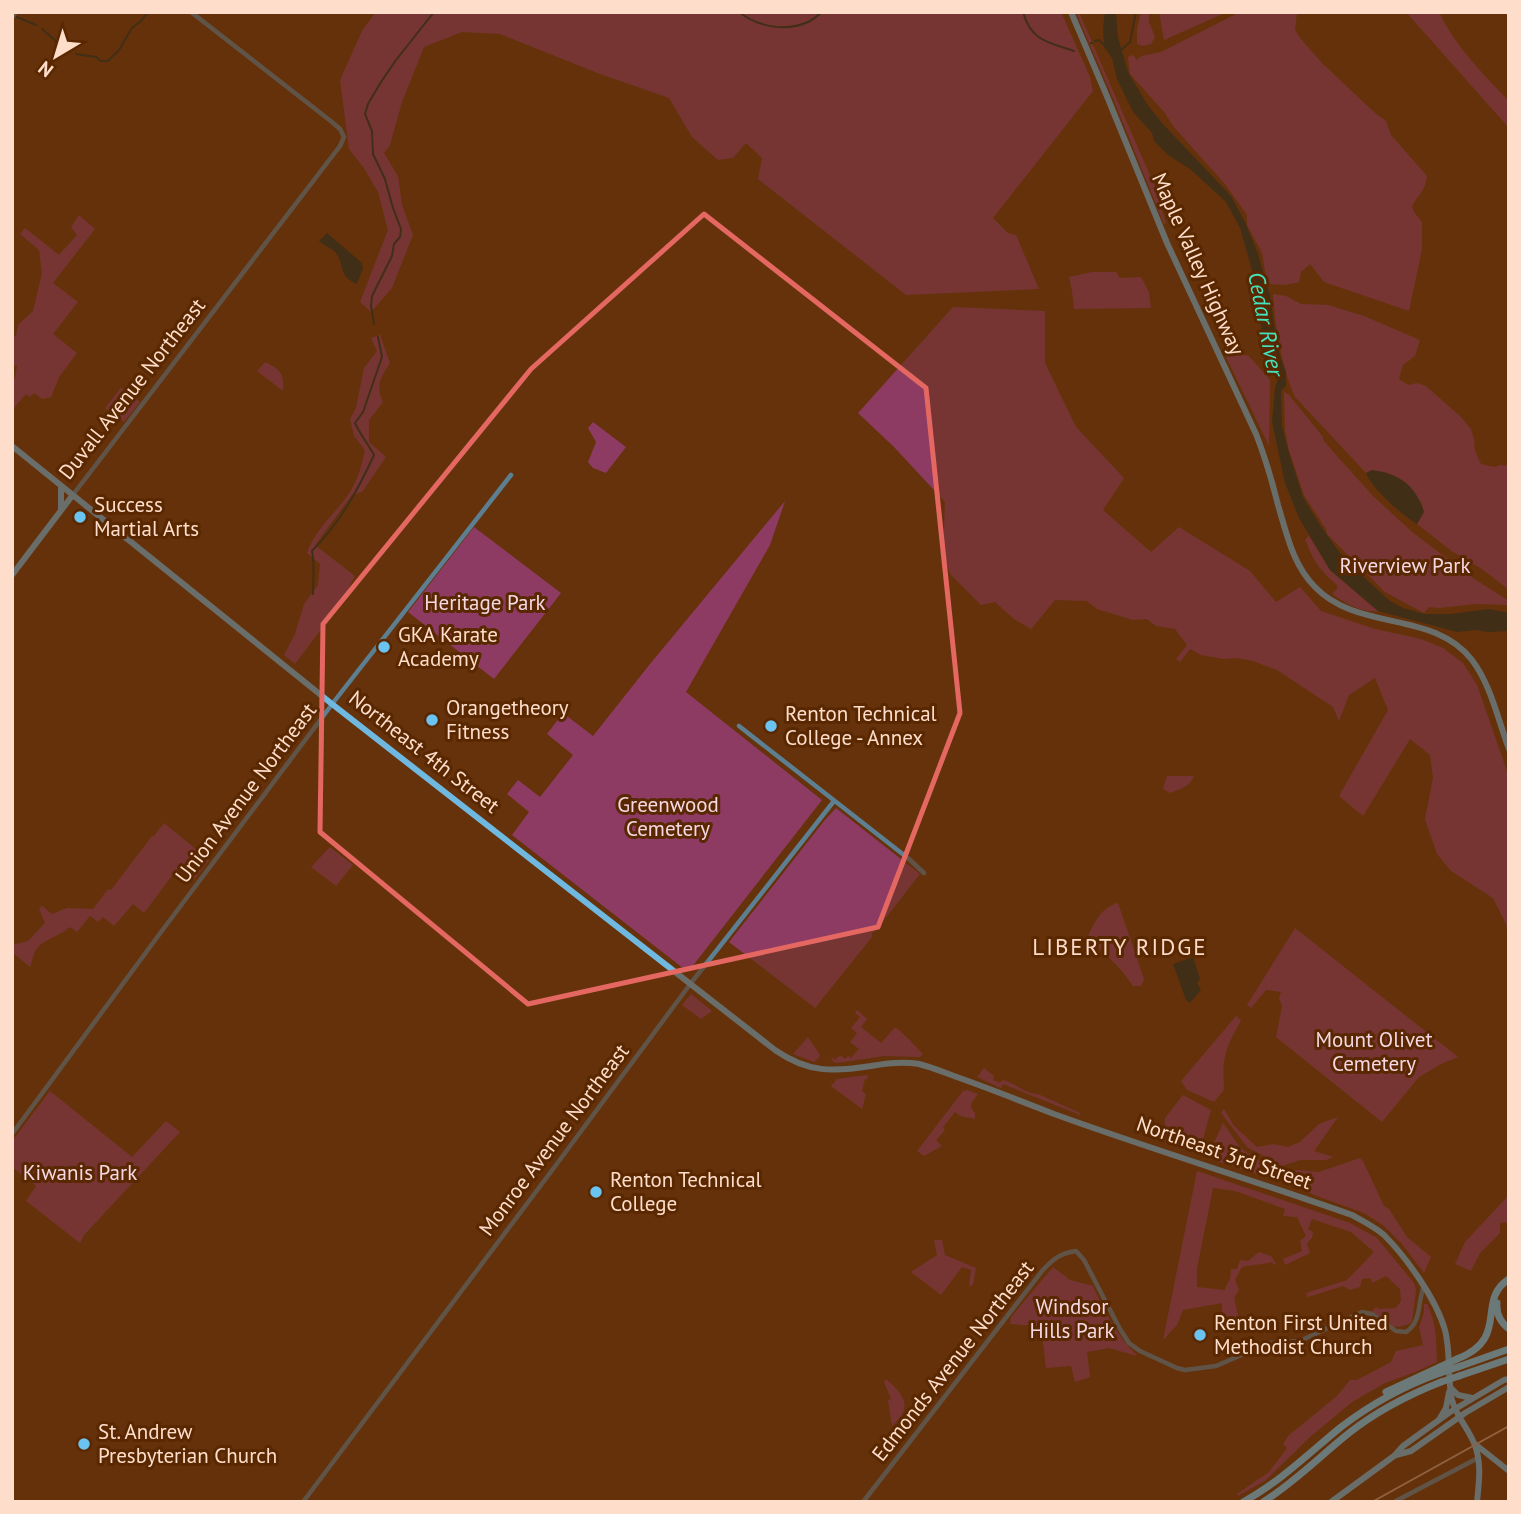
<svg xmlns="http://www.w3.org/2000/svg" width="1521" height="1514" font-family="'PT Sans',sans-serif">
<style>
.green{fill:#8d3b62}
.water{fill:#172b25}
.lines{fill:none;stroke-linecap:round;stroke-linejoin:round}
.stream{stroke:#172b25;stroke-width:2}
.minor{stroke:#5c7f92;stroke-width:4.5}
.major{stroke:#6fb9e0;stroke-width:6}
.highway{stroke:#75d0ff;stroke-width:7}
.rail{stroke:#c39c81;stroke-width:2}
.highway-bridge{stroke:#75d0ff;stroke-width:7}
.marked{fill:none;stroke:#e46861;stroke-width:5;stroke-linejoin:round}
.poi-dot{fill:#6ac3f1;stroke:#592700;stroke-width:2.5}
.labels{text-anchor:middle;stroke-width:6;stroke-linejoin:round;paint-order:stroke}
.street-label{font-size:21px;fill:#fedecb;stroke:#592700}
.poi-label{font-size:21px;fill:#fedecb;stroke:#592700;text-anchor:start}
.park-label{font-size:21px;fill:#f5d8e3;stroke:#592700}
.water-label{font-size:23px;font-style:italic;fill:#44e3bd;stroke:#592700}
.neighbourhood-label{font-size:23px;letter-spacing:2px;fill:#fadac7;stroke:#592700}
</style>
<rect width="100%" height="100%" fill="#65320b"/>
<path class="green" d="M376,12H1061L1090,77L1093,91L993,218L1008,233L1016,235L1039,289L906,295L758,179L762,158L746,143L733,158L718,160L692,137L669,98L600,74L500,34L462,32L424,47L402,102L390,145L384,153L398,176L402,205L413,235L392,288L371,312L360,302L388,230L378,192L364,168L349,149L340,80L363,29Z
M1076,12H1079L1092,42L1090,43L1093,45L1160,198V205L1166,223L1164,224L1115,103Z
M1141,12H1149V22L1155,37L1151,44L1143,46L1137,44V29Z
M1159,12H1227L1164,40Z
M1240,12H1297L1295,30L1300,38L1322,63L1375,113L1386,121L1391,135L1427,176C1425,191 1419,194 1412,206L1414,212L1422,222V249L1409,311L1324,282L1310,264L1301,272L1299,282L1285,285L1269,284L1266,278L1262,253L1247,225V215L1225,184L1173,126L1165,113L1130,74L1128,57L1133,55L1137,60L1141,56L1161,52Z
M1406,12H1439C1455,46 1483,74 1509,101V128Z
M79,215L95,229L53,283L78,302L53,334L77,353L59,377L51,397L42,399L34,393L30,397L26,394L12,410V381L15,378L17,366L12,364V335L16,336L18,325L33,311L42,273L39,250L20,234L25,228L59,255L77,235L71,227Z
M1092,272H1116L1120,278L1141,277L1149,292L1151,308L1074,309L1072,291L1069,277Z
M1273,294L1286,296L1301,304L1328,305L1364,316L1420,340L1415,356L1403,365L1399,379L1408,385L1417,383L1426,386L1461,417L1471,429L1474,439L1475,451L1481,464L1494,467L1500,465L1509,466V590L1482,569L1453,552L1417,524L1424,512L1421,502L1372,470L1366,473L1295,397C1282,368 1275,326 1273,294Z
M953,307L1045,311V363L1076,427L1124,478L1103,510L1151,552L1179,527L1250,571L1276,602L1300,587L1321,611L1375,629L1421,639L1443,648L1463,663L1477,685L1509,777V940L1506,924L1493,898L1451,871L1437,854L1425,819L1433,778L1430,755L1410,739L1363,816L1339,796L1388,710L1375,678L1349,695L1339,721L1333,707L1277,670L1253,661L1236,658L1224,659L1201,655L1190,649L1180,662L1176,659L1187,645L1175,629L1156,626L1147,619L1133,620L1097,609L1087,601L1055,600L1031,629L1014,619L995,602L981,605L950,574L943,552L945,502L894,447L858,413Z
M380,335L390,363C381,377 375,385 383,402L369,420V442L386,457L362,492L352,495L315,545L355,576L341,603L295,664L284,655L295,634L304,604L318,585L320,564L307,553C315,529 336,513 350,492C358,479 362,465 365,450L354,436L350,419L356,408L364,368L377,351L371,338Z
M1231,352L1249,356L1270,380L1269,446L1226,357L1228,353Z
M265,362C281,370 284,373 283,391L257,371Z
M121,388L140,402L124,422L105,408Z
M1284,392L1289,395L1323,437V440L1337,456L1373,496L1412,532L1473,578L1509,601V605L1476,604L1440,608L1429,607L1424,613L1385,592L1327,534L1326,529L1304,495L1289,450L1285,430Z
M593,422L626,447L606,473L593,468L588,462L596,442L588,428Z
M785,501L770,545L686,692L822,800L688,972L512,835L529,812L507,794L518,780L540,797L573,755L547,734L563,713L593,736L650,664Z
M474,527L561,593L494,679L408,612Z
M1309,536L1330,570L1378,611C1361,613 1345,603 1332,594L1337,589V585C1326,576 1315,564 1310,551C1308,547 1307,543 1305,540Z
M1167,776H1194C1190,787 1180,789 1170,793L1163,789Z
M836,808L920,874L877,929L872,933V937L815,1008L729,942L824,821Z
M164,823L209,860L193,881L177,869L144,913L133,904L114,926L103,917L98,922L90,916L77,932L70,927C61,936 43,939 36,950C33,954 32,962 30,967L12,952V945L28,941L45,923L39,909L42,906L52,914L67,908L93,909L108,889L111,890L152,836H154Z
M330,847L353,865L336,886L311,867Z
M1118,903L1144,979L1141,986H1133L1123,972L1088,936C1095,921 1102,907 1118,903Z
M1295,928L1458,1057L1441,1064L1419,1077L1382,1122L1276,1037L1282,1006L1279,998L1281,992L1266,990L1251,1008L1247,1005Z
M691,994L712,1011L701,1019L682,1005Z
M857,1010L867,1019L861,1027L881,1043L895,1027C906,1035 913,1044 923,1054L920,1057L884,1056L837,1063L833,1062L831,1056L835,1060L840,1055L845,1059L848,1056L851,1058L859,1049L850,1042L857,1033L851,1028L860,1017L855,1013Z
M1236,1016L1241,1020C1225,1050 1222,1056 1224,1090L1214,1102L1187,1090L1181,1081Z
M808,1037L820,1055L818,1059L814,1062L793,1054Z
M984,1068L994,1076L993,1080L999,1083L1003,1080C1015,1083 1025,1094 1038,1094L1080,1113V1115L1003,1084L1001,1088L977,1077Z
M867,1075L868,1079H865L862,1091L866,1094L862,1109L831,1086L837,1079Z
M967,1090L978,1094L972,1102L971,1108L975,1113V1119L961,1116L955,1112L943,1127L945,1130L936,1140L942,1146L924,1156L917,1151L963,1091Z
M50,1091L132,1157L166,1121L180,1132L84,1235L80,1243L26,1201L36,1186L12,1167V1141Z
M1183,1095L1211,1110L1199,1153L1164,1141L1165,1118Z
M1224,1109L1234,1126L1257,1147L1273,1144L1288,1147L1300,1142L1319,1124L1338,1117L1314,1151L1333,1157L1326,1160H1300L1282,1166L1247,1147L1221,1113Z
M1223,1123L1239,1146L1251,1156L1276,1169L1275,1180L1213,1160V1145Z
M1360,1158L1363,1161L1384,1206L1389,1209L1407,1237L1431,1257L1424,1273L1402,1244L1384,1226L1364,1213L1314,1195L1291,1182L1296,1170L1319,1172Z
M1197,1171L1350,1223L1377,1238L1414,1283L1416,1290L1412,1322C1393,1333 1387,1323 1372,1311L1376,1307L1379,1309L1396,1308L1401,1301L1400,1289L1386,1276L1372,1283L1371,1278L1362,1279L1360,1287L1350,1290L1343,1286L1308,1297L1306,1293L1347,1280L1374,1252L1351,1232L1312,1219L1308,1229L1313,1232L1312,1238L1307,1243L1310,1253L1285,1265L1283,1259L1302,1251L1300,1241L1306,1236L1297,1217L1283,1216L1285,1209L1235,1191L1213,1188L1197,1268V1287L1225,1290L1228,1282L1230,1280L1231,1269H1237L1240,1260L1248,1261L1259,1252L1271,1256L1276,1264L1274,1265L1272,1262C1266,1264 1250,1265 1242,1267L1235,1280L1239,1290L1234,1298L1239,1319L1222,1317V1303L1183,1310L1177,1325L1163,1340Z
M1509,1195V1222L1500,1223V1233L1480,1253L1471,1271L1455,1264L1465,1242Z
M934,1240H942L945,1255L976,1268L973,1285L969,1286L971,1270L962,1267L941,1295L911,1272L937,1255Z
M1053,1267L1070,1280L1093,1286C1104,1312 1117,1335 1137,1356L1109,1348L1087,1352L1090,1377L1075,1382L1071,1366L1046,1368L1041,1326L1010,1324L1011,1317Z
M1424,1304H1427C1437,1324 1436,1341 1437,1362L1415,1372L1385,1383L1352,1402L1310,1437L1266,1480L1238,1496L1237,1494L1269,1472L1287,1448L1283,1444L1288,1436L1337,1396L1350,1380H1357L1391,1362L1396,1351L1423,1345L1419,1327L1424,1313Z
M886,1379C904,1395 914,1406 892,1426L888,1400L891,1399L884,1382Z"/>
<path class="water" d="M1105,12H1116L1118,37L1128,72L1147,104L1162,123L1231,196L1245,222L1257,251L1270,296L1277,344L1281,359L1286,372V386L1281,391L1282,426L1289,453L1303,497L1320,525L1340,553L1368,581L1390,601L1403,608L1425,614H1450L1489,609L1509,613V631L1488,632L1476,630L1457,632L1378,611L1330,570L1299,518L1285,483L1272,422L1275,388L1279,375L1277,368L1269,358L1265,349L1256,298L1255,280L1240,228L1226,202L1190,169L1168,155L1154,141L1152,133L1133,112L1117,79L1112,58L1104,47L1103,27Z
M327,233L362,263L363,268L357,284C336,275 347,265 334,251C330,247 324,246 319,241Z
M1372,470C1398,473 1416,485 1424,512L1417,524C1402,515 1372,489 1366,473Z
M1193,957L1200,979L1197,983L1201,990L1190,1003L1186,1000L1173,964Z"/>
<g class="lines">
<path class="stream" d="M739,12C758,27 786,32 808,22C813,20 818,15 822,12
M1023,12C1031,41 1048,42 1074,51
M17,17L36,25
M42,29L57,42L70,49
M1095,41L1099,40L1104,45
M1091,43H1092
M1120,51L1130,42L1136,12
M76,54L96,57L101,61H108L119,50L132,28L141,21L148,12
M374,324L371,306L372,296L392,256L394,244L400,237L401,229L393,208L385,179L373,154L372,131L365,114L368,104L381,82L396,60L434,12
M313,594C313,579 315,566 312,551C340,522 357,492 374,455C368,444 360,434 355,423L363,412L382,357L378,337"/>
<path class="minor" d="M12,17L16,12
M72,496L340,146L344,137L340,129L332,122L191,12
M739,726L909,859L924,873
M12,1134L164,928L336,699L511,475
M303,1502L556,1165L691,983L834,801
M863,1502L1042,1271C1052,1260 1060,1253 1076,1251L1084,1260L1120,1329L1129,1343L1140,1351L1177,1368L1185,1370L1216,1366L1269,1343L1300,1341L1362,1312L1372,1314L1396,1331L1406,1332C1422,1322 1417,1303 1424,1286
M1394,1502L1478,1458"/>
<path class="major" d="M1071,12L1106,94L1167,243L1256,434C1265,457 1272,481 1278,505C1287,535 1293,565 1315,587C1358,632 1434,610 1472,660C1491,685 1498,720 1509,749
M12,446L332,704L775,1050C808,1073 833,1072 871,1066C887,1063 903,1061 919,1064C931,1067 943,1072 954,1076C988,1088 1021,1101 1054,1114C1153,1150 1253,1180 1352,1215C1363,1221 1375,1227 1384,1235C1407,1258 1436,1299 1445,1330C1451,1353 1447,1377 1452,1400C1456,1416 1468,1428 1474,1443C1482,1462 1479,1482 1477,1502
M61,509V486
M12,575L72,496
M1451,1388L1458,1395L1472,1398
M1440,1418L1446,1408L1449,1392
M1475,1444L1509,1471
M1396,1455L1411,1451L1465,1413L1509,1387
M1331,1502L1394,1456L1403,1446L1450,1412L1504,1380L1509,1379"/>
<path class="highway" d="M1497,1303C1496,1314 1500,1322 1509,1329
M1457,1359C1511,1338 1475,1301 1509,1279
M1458,1367L1509,1349
M1459,1376L1509,1359
M1386,1392L1440,1367
M1243,1502C1280,1482 1309,1453 1341,1427C1371,1404 1404,1386 1440,1373
M1263,1502C1295,1482 1320,1456 1349,1433C1377,1411 1408,1395 1441,1382"/>
<path class="rail" d="M1372,1502L1509,1426"/>
<path class="highway-bridge" d="M1440,1367L1457,1359
M1440,1373L1458,1367
M1441,1382L1459,1376"/>
</g>
<path d="M0 0H1521V1514H0ZM704,214L926,388L960,713L878,927L528,1004L320,832L323,624L531,369Z" fill="#65320b" fill-opacity=".55" fill-rule="evenodd"/>
<path class="marked" d="M704,214L926,388L960,713L878,927L528,1004L320,832L323,624L531,369Z"/>
<g class="poi-dot">
<circle cx="80" cy="517" r="7"/>
<circle cx="384" cy="647" r="7"/>
<circle cx="432" cy="720" r="7"/>
<circle cx="771" cy="726" r="7"/>
<circle cx="596" cy="1192" r="7"/>
<circle cx="1200" cy="1335" r="7"/>
<circle cx="84" cy="1444" r="7"/>
</g>
<g class="labels">
<g class="street-label">
<text transform="translate(1198 264) rotate(66)" y="7">Maple Valley Highway</text>
<text transform="translate(132 389) rotate(-52)" y="7">Duvall Avenue Northeast</text>
<text transform="translate(424 752) rotate(38)" y="7">Northeast 4th Street</text>
<text transform="translate(246 793) rotate(-53)" y="7">Union Avenue Northeast</text>
<text transform="translate(554 1140) rotate(-53)" y="7">Monroe Avenue Northeast</text>
<text transform="translate(1224 1153) rotate(19)" y="7">Northeast 3rd Street</text>
<text transform="translate(953 1361) rotate(-52)" y="7">Edmonds Avenue Northeast</text>
</g>
<g class="poi-label">
<text x="94" y="512">Success<tspan x="94" dy="24">Martial Arts</tspan></text>
<text x="398" y="642">GKA Karate<tspan x="398" dy="24">Academy</tspan></text>
<text x="446" y="715">Orangetheory<tspan x="446" dy="24">Fitness</tspan></text>
<text x="785" y="721">Renton Technical<tspan x="785" dy="24">College - Annex</tspan></text>
<text x="610" y="1187">Renton Technical<tspan x="610" dy="24">College</tspan></text>
<text x="1214" y="1330">Renton First United<tspan x="1214" dy="24">Methodist Church</tspan></text>
<text x="98" y="1439">St. Andrew<tspan x="98" dy="24">Presbyterian Church</tspan></text>
</g>
<g class="park-label">
<text x="1405" y="573">Riverview Park</text>
<text x="485" y="610">Heritage Park</text>
<text x="668" y="812">Greenwood<tspan x="668" dy="24">Cemetery</tspan></text>
<text x="1374" y="1047">Mount Olivet<tspan x="1374" dy="24">Cemetery</tspan></text>
<text x="80" y="1180">Kiwanis Park</text>
<text x="1072" y="1314">Windsor<tspan x="1072" dy="24">Hills Park</tspan></text>
</g>
<g class="water-label">
<text transform="translate(1266 324) rotate(79)" y="8">Cedar River</text>
</g>
<g class="neighbourhood-label">
<text x="1120" y="955">LIBERTY RIDGE</text>
</g>
</g>
<rect width="1521" height="1514" fill="none" stroke="#fedecb" stroke-width="28"/>
<g transform="translate(56 56) rotate(218)" stroke="#592700" stroke-width="5" paint-order="stroke">
<path d="M0-5L12 26L0 18L-12 26Z" fill="#fedecb"/>
<text y="-10" font-size="19" font-weight="bold" text-anchor="middle" fill="#fedecb">N</text>
</g>
</svg>
